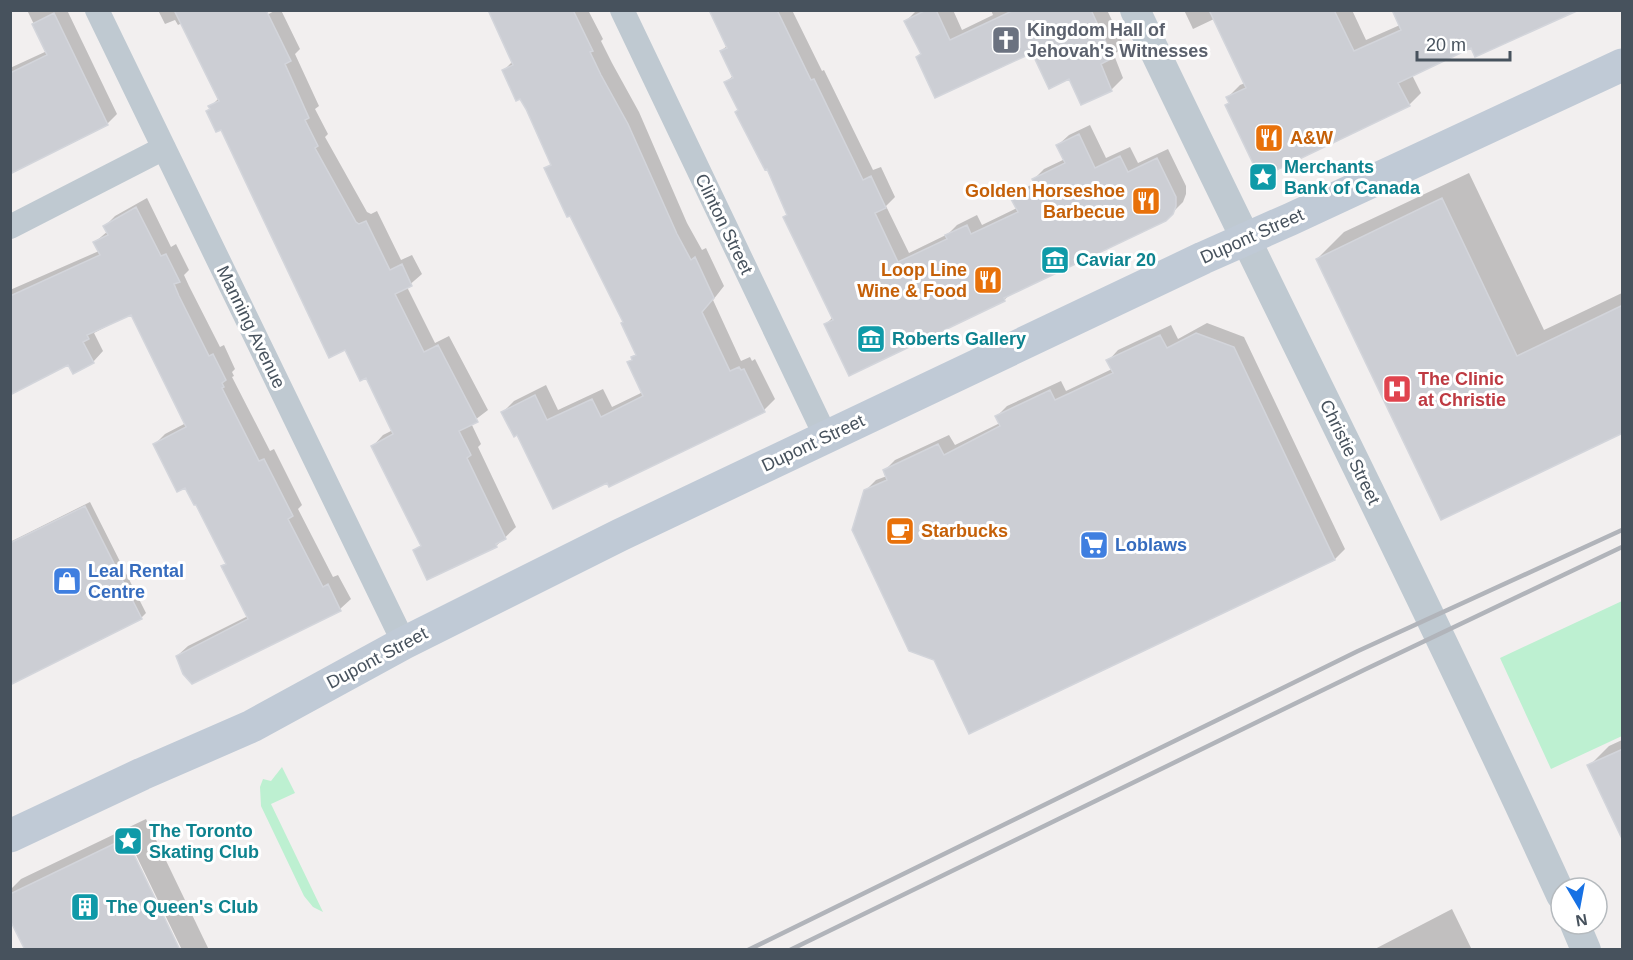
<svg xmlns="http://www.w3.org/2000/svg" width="1633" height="960" font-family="Helvetica,sans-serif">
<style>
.green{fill:#bdf0d1}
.shadow{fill:#0003}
.building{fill:#ccced4;stroke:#d3d5db;stroke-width:1.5}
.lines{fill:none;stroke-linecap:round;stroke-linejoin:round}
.minor{stroke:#bfc9d1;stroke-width:24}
.tertiary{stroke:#bfc9d1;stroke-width:30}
.secondary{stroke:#c0cad6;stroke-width:33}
.rail{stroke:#b1b4ba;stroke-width:4.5}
.labels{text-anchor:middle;stroke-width:6;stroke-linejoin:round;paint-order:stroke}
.worship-label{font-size:18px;font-weight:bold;fill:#5b616d;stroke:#fff;text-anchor:start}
.food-label{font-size:18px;font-weight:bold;fill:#c56008;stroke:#fff;text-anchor:start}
.culture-label{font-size:18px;font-weight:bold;fill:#0d838f;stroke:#fff;text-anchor:start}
.street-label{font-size:18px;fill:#47525d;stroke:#fff}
.health-label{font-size:18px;font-weight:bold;fill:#be3a42;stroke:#fff;text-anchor:start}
.shop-label{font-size:18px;font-weight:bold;fill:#366cbe;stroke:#fff;text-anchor:start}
</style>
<rect width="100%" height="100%" fill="#f2efef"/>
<path class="green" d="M1622,601V736L1551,769L1500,658Z
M282,767L295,793L271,804L323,912L313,907L304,896L261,806L260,787L263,779L271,781Z"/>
<path class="shadow" d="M27,10H67L117,114L107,124L10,173V68L47,51Z
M158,10H245L251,24L276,10H281L300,49L295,54L319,106L315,109L328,134L325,137L367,212L371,214L377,211L401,260L412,255L422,274L407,287L435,343L449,336L488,410L471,423L481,444L478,447L516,527L496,546L414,551L422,544L373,446L383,435L393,430L366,376L210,107L219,98L182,23L178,25L175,20L165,24Z
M488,10H588L603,39L601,41L612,63L639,112L687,223L702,250L706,248L724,286L713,300L741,361L750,357L752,361L755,359L775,399L764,410L608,481L518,433L503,412L514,401L546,385L558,410L603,389L612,407L643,392L629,363L637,353L624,321L546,169L552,162L521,97L503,71L513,61Z
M711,10H792L822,71L824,70L873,170L881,167L895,197L886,206L909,253L948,234L957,225L977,215L982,225L1017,208L1013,199L1023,189L1035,183L1034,179L1044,169L1065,159L1058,145L1069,135L1090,125L1106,158L1130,147L1138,163L1168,149L1186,186V194L1183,202L1165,220L1013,292L1004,300L826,324L833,317L785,217L788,214L726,82L733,76L721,51L728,45Z
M917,10H953L962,30L993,15L991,10H1107L1124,45L1114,55L1123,78L1111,90L1070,77L1033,51L917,57L922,53L906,21Z
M1184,10H1352L1366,40L1400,25L1471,46L1412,75L1421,93L1409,105L1230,102L1228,97L1240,85L1245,83L1214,19L1193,29Z
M1469,173L1544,330L1622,293V431L1317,259L1344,232Z
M147,198L171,247L176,244L189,270L184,275L189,286L220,347L224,345L235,369L232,372L234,376L232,377L270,451L274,449L302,505L298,509L333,577L338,575L351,599L340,609L193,682L177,656L188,646L248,616L223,567L227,563L196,502L155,444L165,434L186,423L132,313L94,333L103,351L93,362L69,363L10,395V290L99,251L95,242L108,231L105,226L115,216Z
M1207,323L1244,337L1345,549L1335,559L865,491L876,480L887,476L885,470L895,460L949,435L955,445L1000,423L996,417L1007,406L1061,381L1066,391L1112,369L1108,361L1118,350L1171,325L1178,339Z
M90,502L146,613L141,618L10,683V542Z
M1622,740V837L1589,766L1609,746Z
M146,819L209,950H182L124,830L121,832L178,950L10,917V890L21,879Z
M1452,909L1472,950H1373Z"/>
<path class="building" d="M174,10H266L291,61L285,64L309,118L305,120L318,146L315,148L356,222L359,224L366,221L390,270L402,264L412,286L395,294L424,352L438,345L478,422L459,431L471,455L467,458L506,539L496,544L497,547L427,580L413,550L421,546L371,446L393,434L366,378L360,381L345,350L329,358L221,130L216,132L206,111L210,109L208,106L219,101Z
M488,10H573L593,51L590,52L601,75L628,124L677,234L691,260L695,257L714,298L702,312L730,371L739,367L741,370L744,369L765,412L609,487L607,483L553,509L517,435L514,437L501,412L535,395L547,420L592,399L601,417L643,396L627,362L632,360L631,357L636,355L621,323L623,322L570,216L567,217L544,168L551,165L526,109L520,99L516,101L502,70L513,65Z
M709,10H777L811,80L814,79L863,180L871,176L886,208L875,213L898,262L947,239L945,235L967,225L971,234L1018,212L1011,199L1036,187L1032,179L1065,163L1056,145L1079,134L1095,168L1120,156L1128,172L1157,158L1176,197V206L1173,214L1166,221L1004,298L1005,301L849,376L824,324L833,320L783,217L787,215L767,169L765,170L735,112L738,110L724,82L733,78L720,51L727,48Z
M926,10H936L950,40L1014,10H1091L1113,58L1101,64L1112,91L1081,105L1069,79L1049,89L1032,53L935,98L916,57L921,54L904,21Z
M1209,10H1334L1354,51L1401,30L1392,10H1579L1475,57L1471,48L1398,83L1410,106L1260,178L1225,105L1229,103L1226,97L1246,88Z
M54,13L108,125L10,174V73L47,55L32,24Z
M1442,198L1517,356L1623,305V433L1441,520L1316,259Z
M136,207L161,256L166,254L180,282L174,284L179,296L209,356L213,354L226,380L222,383L224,387L222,388L259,461L264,459L293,516L288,519L323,587L328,584L341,611L192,684L183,674L176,656L248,619L221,566L226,564L196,505H194L185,488L177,492L153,444L186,427L131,315L87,335L89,339L83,342L94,363L73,374L68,365L10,395V296L100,255L93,242L108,235L103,226Z
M1196,333L1234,347L1335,560L969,734L934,660L909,651L852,530L864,490L887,480L883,470L938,444L944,455L1000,426L995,416L1050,390L1055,400L1113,373L1106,360L1160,335L1167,348Z
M85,506L142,619L10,685V543Z
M1623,749V841L1587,765Z
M126,838L180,950H25L10,920V894Z"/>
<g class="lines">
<path class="minor" d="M97,10L404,643
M622,10L826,437
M10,227L164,148"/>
<path class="tertiary" d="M1135,10C1276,306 1425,597 1561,895
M1575,924L1586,950"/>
<path class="secondary" d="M10,836L142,774L252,726L404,643L620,535L1203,258L1291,219L1622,65"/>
<path class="rail" d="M748,950L1358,651L1622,530
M790,950L1366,669L1622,547"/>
</g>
<defs>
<g id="church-square" transform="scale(1.5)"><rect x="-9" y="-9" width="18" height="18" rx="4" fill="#6b7280" stroke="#fff"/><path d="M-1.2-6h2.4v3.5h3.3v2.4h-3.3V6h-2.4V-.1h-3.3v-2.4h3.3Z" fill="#fff"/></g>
<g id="restaurant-square" transform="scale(1.5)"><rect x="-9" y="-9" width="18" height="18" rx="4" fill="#e8710a" stroke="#fff"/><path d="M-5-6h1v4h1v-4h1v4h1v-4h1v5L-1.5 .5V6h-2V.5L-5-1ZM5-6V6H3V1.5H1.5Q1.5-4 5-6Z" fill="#fff"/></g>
<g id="sight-square" transform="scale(1.5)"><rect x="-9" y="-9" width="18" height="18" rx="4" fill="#0f9aa8" stroke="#fff"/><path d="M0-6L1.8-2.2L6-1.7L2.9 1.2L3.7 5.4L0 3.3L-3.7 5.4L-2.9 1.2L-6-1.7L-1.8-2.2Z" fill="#fff"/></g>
<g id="museum-square" transform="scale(1.5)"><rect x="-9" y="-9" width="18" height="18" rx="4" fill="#0f9aa8" stroke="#fff"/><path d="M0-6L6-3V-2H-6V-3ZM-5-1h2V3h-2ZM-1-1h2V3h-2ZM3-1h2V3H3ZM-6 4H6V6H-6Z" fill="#fff"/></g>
<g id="hospital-square" transform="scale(1.5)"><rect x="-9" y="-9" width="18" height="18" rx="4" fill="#e0444e" stroke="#fff"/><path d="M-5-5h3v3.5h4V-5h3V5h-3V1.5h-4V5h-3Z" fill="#fff"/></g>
<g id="cafe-square" transform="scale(1.5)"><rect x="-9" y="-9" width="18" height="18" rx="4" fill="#e8710a" stroke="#fff"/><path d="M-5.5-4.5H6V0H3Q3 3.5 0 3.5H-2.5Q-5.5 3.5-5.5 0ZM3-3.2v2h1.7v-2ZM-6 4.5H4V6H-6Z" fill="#fff"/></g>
<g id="supermarket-square" transform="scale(1.5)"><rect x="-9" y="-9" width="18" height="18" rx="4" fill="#3f7fe0" stroke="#fff"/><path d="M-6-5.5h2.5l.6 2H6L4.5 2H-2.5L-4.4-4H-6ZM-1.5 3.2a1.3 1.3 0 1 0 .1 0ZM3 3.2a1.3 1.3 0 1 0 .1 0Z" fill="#fff"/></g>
<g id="shop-square" transform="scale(1.5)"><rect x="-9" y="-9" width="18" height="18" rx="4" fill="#3f7fe0" stroke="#fff"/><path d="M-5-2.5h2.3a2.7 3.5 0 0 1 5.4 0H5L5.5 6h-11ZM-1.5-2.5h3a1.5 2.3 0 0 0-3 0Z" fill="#fff"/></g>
<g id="building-square" transform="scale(1.5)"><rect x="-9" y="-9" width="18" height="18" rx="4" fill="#0f9aa8" stroke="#fff"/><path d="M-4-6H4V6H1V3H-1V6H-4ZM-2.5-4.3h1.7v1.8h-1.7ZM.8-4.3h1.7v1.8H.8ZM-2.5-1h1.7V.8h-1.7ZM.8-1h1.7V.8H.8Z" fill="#fff"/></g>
</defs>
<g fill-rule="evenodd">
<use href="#church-square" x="1006" y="40"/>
<use href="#restaurant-square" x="1269" y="138"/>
<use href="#sight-square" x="1263" y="177"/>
<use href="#restaurant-square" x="1146" y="201"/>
<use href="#museum-square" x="1055" y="260"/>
<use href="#restaurant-square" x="988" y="280"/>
<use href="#museum-square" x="871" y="339"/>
<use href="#hospital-square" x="1397" y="389"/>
<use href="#cafe-square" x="900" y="531"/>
<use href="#supermarket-square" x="1094" y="545"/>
<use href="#shop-square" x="67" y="581"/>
<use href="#sight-square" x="128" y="841"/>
<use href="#building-square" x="85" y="907"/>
</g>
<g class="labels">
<g class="worship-label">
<text x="1027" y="36">Kingdom Hall of<tspan x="1027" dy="21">Jehovah's Witnesses</tspan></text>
</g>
<g class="food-label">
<text x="1290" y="144">A&amp;W</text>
<text x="1125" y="197" text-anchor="end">Golden Horseshoe<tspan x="1125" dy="21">Barbecue</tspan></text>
<text x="967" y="276" text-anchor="end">Loop Line<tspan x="967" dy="21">Wine &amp; Food</tspan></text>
<text x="921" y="537">Starbucks</text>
</g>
<g class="culture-label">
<text x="1284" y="173">Merchants<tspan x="1284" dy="21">Bank of Canada</tspan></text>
<text x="1076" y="266">Caviar 20</text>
<text x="892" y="345">Roberts Gallery</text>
<text x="149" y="837">The Toronto<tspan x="149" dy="21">Skating Club</tspan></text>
<text x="106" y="913">The Queen's Club</text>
</g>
<g class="street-label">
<text transform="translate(724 224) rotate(64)" y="6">Clinton Street</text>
<text transform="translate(1252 236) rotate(-24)" y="6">Dupont Street</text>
<text transform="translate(251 327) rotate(64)" y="6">Manning Avenue</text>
<text transform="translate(813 443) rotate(-25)" y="6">Dupont Street</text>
<text transform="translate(1350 452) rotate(64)" y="6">Christie Street</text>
<text transform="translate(377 658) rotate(-28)" y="6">Dupont Street</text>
</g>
<g class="health-label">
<text x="1418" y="385">The Clinic<tspan x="1418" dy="21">at Christie</tspan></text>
</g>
<g class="shop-label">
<text x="1115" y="551">Loblaws</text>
<text x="88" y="577">Leal Rental<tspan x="88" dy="21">Centre</tspan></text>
</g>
</g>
<rect width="1633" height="960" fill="none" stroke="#47525d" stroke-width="24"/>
<g transform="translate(1579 906) rotate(170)"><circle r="28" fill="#ffffff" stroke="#b5babe" stroke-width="1.5"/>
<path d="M0-4.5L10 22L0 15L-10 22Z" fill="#1771e4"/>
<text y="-9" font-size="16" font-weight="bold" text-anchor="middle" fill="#47525d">N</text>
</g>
<path d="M1417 51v9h93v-9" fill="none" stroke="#47525d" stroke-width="3"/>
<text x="1426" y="51" font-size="18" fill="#47525d" stroke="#ffffff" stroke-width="4.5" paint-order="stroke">20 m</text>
</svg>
